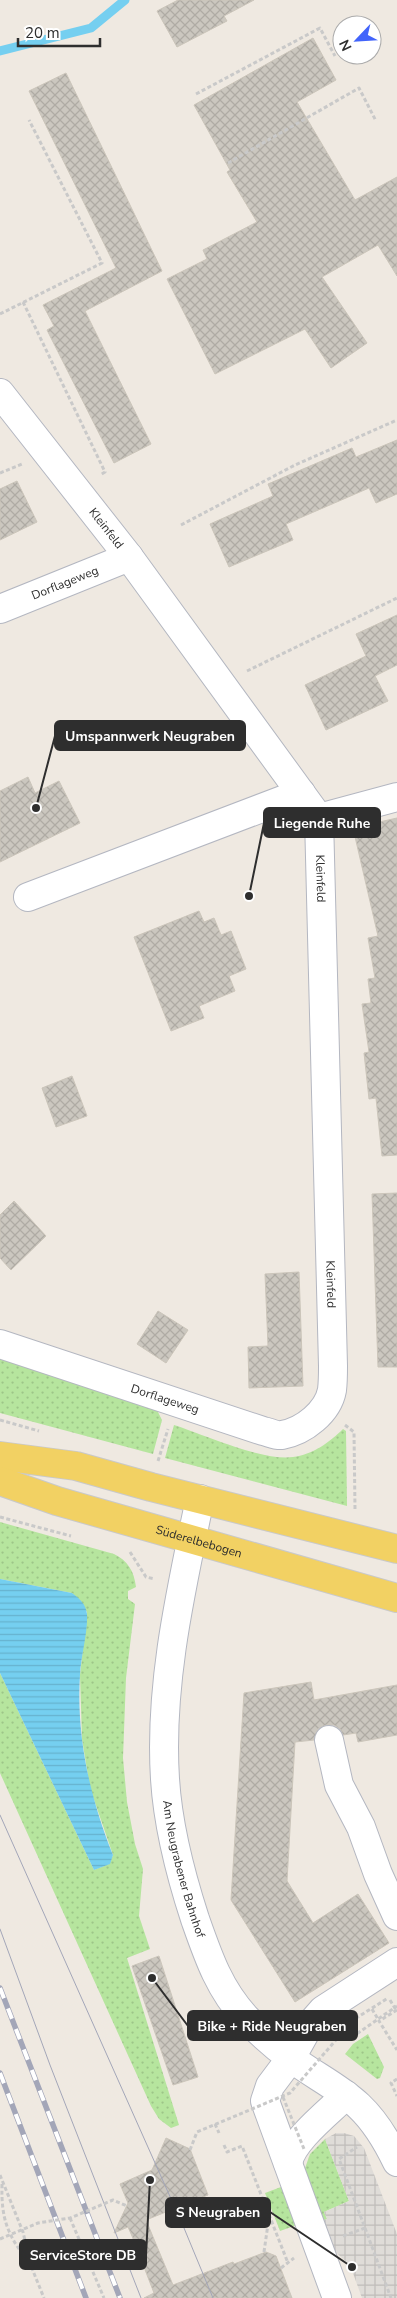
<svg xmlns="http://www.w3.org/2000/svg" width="397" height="2298" font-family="'Nunito Sans',sans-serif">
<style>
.grass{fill:url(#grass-dots)}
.plaza{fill:url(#plaza-grid)}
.water{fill:url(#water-rules)}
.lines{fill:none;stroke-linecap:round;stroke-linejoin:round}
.stream{stroke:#75cff0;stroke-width:9}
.building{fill:url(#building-cross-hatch);stroke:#cbc5ba}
.minor-casing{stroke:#b4b7c1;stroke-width:30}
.major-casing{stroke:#c9c9c9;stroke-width:30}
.path{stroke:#c9c9c9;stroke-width:3;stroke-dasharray:4 2.5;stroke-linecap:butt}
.minor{stroke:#fff;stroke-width:28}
.major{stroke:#f2d163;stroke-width:28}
.tram{stroke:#a3a6b8;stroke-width:1}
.rail-casing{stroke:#a3a6b8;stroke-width:5.5}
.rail{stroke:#fff;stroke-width:4;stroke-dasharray:11;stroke-linecap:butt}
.path-bridge{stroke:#c9c9c9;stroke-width:3;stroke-dasharray:4 2.5;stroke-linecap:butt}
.labels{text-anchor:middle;stroke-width:5;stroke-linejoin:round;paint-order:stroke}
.street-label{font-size:12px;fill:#2e2e2e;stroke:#fff}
.leader{fill:none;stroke:#2e2e2e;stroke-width:2}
.callout-dot{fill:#2e2e2e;stroke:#fff;stroke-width:2}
.callout{fill:#2e2e2e;stroke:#2e2e2e;stroke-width:2}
.callout-label{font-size:14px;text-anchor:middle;font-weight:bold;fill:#fff}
</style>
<defs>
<pattern id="grass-dots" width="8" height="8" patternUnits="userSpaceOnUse" patternTransform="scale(1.25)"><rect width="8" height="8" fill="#b6e59e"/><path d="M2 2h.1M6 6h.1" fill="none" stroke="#9dc588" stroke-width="1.8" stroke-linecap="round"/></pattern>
<pattern id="plaza-grid" width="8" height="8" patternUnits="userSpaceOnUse" patternTransform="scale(1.25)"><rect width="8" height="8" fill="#dfdcd8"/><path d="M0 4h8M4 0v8" fill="none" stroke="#c0bdba"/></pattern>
<pattern id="water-rules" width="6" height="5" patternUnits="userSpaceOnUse" patternTransform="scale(1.25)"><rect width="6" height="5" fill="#75cff0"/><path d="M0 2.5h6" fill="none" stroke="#66b2ce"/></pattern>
<pattern id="building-cross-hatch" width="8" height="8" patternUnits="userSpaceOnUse" patternTransform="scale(1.25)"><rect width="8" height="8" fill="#cbc7bf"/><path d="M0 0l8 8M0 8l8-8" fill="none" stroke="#afaba4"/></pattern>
</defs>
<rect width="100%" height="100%" fill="#efe9e1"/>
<path class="grass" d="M0,1357L157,1410L162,1420L153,1454L0,1413Z
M174,1425C205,1435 262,1461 293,1457C312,1455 330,1442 343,1429L346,1431L347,1506L165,1458Z
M0,1522L114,1554C128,1561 134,1571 136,1587L128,1591V1599L135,1604L126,1678L123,1758L127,1802L135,1844L143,1869L139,1916L150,1949L127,1958L179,2125L171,2128L159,2119L151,2106L0,1773V1673L94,1870L109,1864L113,1855L90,1788L82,1739L80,1675L87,1612L72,1593L0,1579Z
M368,2034L384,2067L380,2078L377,2079L345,2054L353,2044Z
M325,2139L349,2201L324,2212L327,2219L321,2221L304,2171L310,2154Z
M281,2187L297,2225L280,2231L265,2193Z"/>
<path class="plaza" d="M336,2133H344L354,2136L364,2148L397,2234V2298H362L350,2265L331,2248L321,2221L327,2219L324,2212L349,2201L325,2139Z"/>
<path class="water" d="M0,1579L72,1593C79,1598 86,1604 87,1614C88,1633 81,1655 80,1675C76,1736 90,1798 113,1855L110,1864L94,1870L0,1673Z"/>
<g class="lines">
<path class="stream" d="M0,51L91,28L125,0"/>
</g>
<path class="building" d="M178,0H254L224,16L227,21L177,47L157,11Z
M313,38L336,80L297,102L355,200L397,177V276L378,245L322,277L367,343L331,368L305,329L215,374L167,279L207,259L203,250L257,222L227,172L230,170L194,105Z
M66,73L162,271L85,311L151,444L114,463L47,330L54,326L43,305L116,268L29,91Z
M397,440V494L376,503L369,488L286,524L293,540L229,567L210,524L273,496L268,484L352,448L356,457Z
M17,481L37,522L0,540V489Z
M397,615V665L375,676L388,701L326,730L305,685L366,656L356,634Z
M28,777L35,793L59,781L80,823L0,862V791Z
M397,818V1155L382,1156L376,1098L369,1099L364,1053L369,1052L362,1004L371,1003L368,979L375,978L368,938L378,936L353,828Z
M199,911L204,922L214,918L221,935L231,931L246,969L229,976L235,991L199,1006L204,1018L171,1031L134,937Z
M72,1076L87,1116L56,1127L42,1088Z
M397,1193V1367H378L372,1194Z
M14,1201L46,1236L11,1270L0,1258V1215Z
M299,1272L303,1386L249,1388L248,1347L268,1346L265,1274Z
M158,1311L188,1330L166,1363L137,1344Z
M311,1682L314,1700L397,1685V1735L358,1742L356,1733L343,1735L340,1729L334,1725H326L318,1729L314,1740L295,1742L287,1881L313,1923L358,1894L389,1943L295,2002L231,1900L244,1693Z
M159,1956L198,2077L173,2085L132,1966Z
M166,2138L190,2149L208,2195L146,2220L173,2285L233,2262L234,2264L266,2252L276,2256L292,2298H144L154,2293L132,2236L128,2227L114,2233L128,2203L120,2184L152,2170Z"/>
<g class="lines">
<g class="minor-casing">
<g id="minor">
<path id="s1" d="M0,393L129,557L319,818L333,1366C333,1374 333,1382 332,1390C328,1412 304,1431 282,1435C276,1436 269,1432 263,1431L0,1344"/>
<path id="s2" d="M0,609L129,557"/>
<path d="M319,818L397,797"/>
<path d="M28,897L301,793"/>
<path id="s3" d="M200,1499C181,1590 159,1685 165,1779C168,1827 180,1873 195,1919C208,1956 219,1989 246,2018C260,2033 276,2047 291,2058C313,2075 339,2087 359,2106C376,2122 387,2141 397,2162"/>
<path d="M329,1740L339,1785L361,1827L378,1874L397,1916"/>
<path d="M288,2163C292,2140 329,2112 346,2095"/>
<path d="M337,2298L265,2101L270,2086L291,2058L309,2026L323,2010L397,1962"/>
</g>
</g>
<g class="major-casing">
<g id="major">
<path d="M0,1456L76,1466L151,1487L397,1549"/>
<path id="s4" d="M0,1481L57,1501L397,1598"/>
</g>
</g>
<path class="path" d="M196,94L320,28L335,56
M228,163L359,88L376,121
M23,302L105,472L100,475
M0,314L102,263L29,120
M0,473L22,464
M181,525L295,465L397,420
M247,671L397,598
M0,1420L39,1431
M345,1425L354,1432L355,1509
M158,1461L168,1429
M0,1517L71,1536
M130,1552L146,1577L155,1579
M390,2000L396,2010
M372,2009L379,2021
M397,2010L379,2021L397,2050
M397,2079L391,2083L397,2096
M215,2124L219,2133
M224,2145L227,2152L242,2146L288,2263
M0,2175L23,2232L31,2266L44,2298
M2,2184C1,2221 8,2236 31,2265
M70,2218L104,2298
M365,2228L391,2298
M343,2236L365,2228L339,2159L357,2147
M264,2252L269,2217
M281,2268L294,2258"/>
<use href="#minor" class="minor"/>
<use href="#major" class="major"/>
<path class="tram" d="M0,1815L184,2228L213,2298
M0,1929L50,2065L141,2298"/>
<g class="rail-casing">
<path id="rail" d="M0,1988L120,2298
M0,2073L86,2298"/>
</g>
<use href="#rail" class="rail"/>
<path class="path-bridge" d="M350,2022L388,1998
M283,2097L304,2149
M190,2150L197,2132L290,2093L342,2033H358L397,2006
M0,2239L38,2223L70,2218L113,2200L127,2206"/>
</g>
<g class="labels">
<g class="street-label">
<text dy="4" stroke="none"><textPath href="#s1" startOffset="172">Kleinfeld</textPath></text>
<text dy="4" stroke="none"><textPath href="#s2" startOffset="70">Dorflageweg</textPath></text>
<text dy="4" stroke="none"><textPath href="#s1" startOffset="592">Kleinfeld</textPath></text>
<text dy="4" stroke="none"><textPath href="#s1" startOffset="998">Kleinfeld</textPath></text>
<text transform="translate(165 1399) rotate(18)" y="4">Dorflageweg</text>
<text dy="4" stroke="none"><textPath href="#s4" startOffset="208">Süderelbebogen</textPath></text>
<text dy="4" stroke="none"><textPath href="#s3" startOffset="375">Am Neugrabener Bahnhof</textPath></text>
</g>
</g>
<path class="leader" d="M36 808L55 736M249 896L264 823M152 1978L188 2026M352 2267L270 2212M150 2180L146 2255"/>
<g class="callout-dot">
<circle cx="36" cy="808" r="5"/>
<circle cx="249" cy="896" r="5"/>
<circle cx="152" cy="1978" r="5"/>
<circle cx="352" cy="2267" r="5"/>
<circle cx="150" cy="2180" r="5"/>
</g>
<g class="callout">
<rect x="55" y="721" width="190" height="29" rx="5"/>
<rect x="264" y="808" width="116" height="29" rx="5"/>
<rect x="188" y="2011" width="169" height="29" rx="5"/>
<rect x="166" y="2198" width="104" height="29" rx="5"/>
<rect x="20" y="2240" width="126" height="29" rx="5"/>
</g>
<g class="callout-label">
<text x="150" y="741">Umspannwerk Neugraben</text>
<text x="322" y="828">Liegende Ruhe</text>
<text x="272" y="2031">Bike + Ride Neugraben</text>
<text x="218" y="2217">S Neugraben</text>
<text x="83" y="2260">ServiceStore DB</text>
</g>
<g transform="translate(357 40) rotate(245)"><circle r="24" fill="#ffffff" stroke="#ababab"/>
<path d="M0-4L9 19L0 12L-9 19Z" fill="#4264fb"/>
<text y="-8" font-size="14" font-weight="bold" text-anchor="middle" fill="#2e2e2e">N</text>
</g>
<path d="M18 38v8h82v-8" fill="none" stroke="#2e2e2e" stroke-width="2.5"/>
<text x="25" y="38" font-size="15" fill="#2e2e2e" stroke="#ffffff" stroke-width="4" paint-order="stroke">20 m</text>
</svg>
